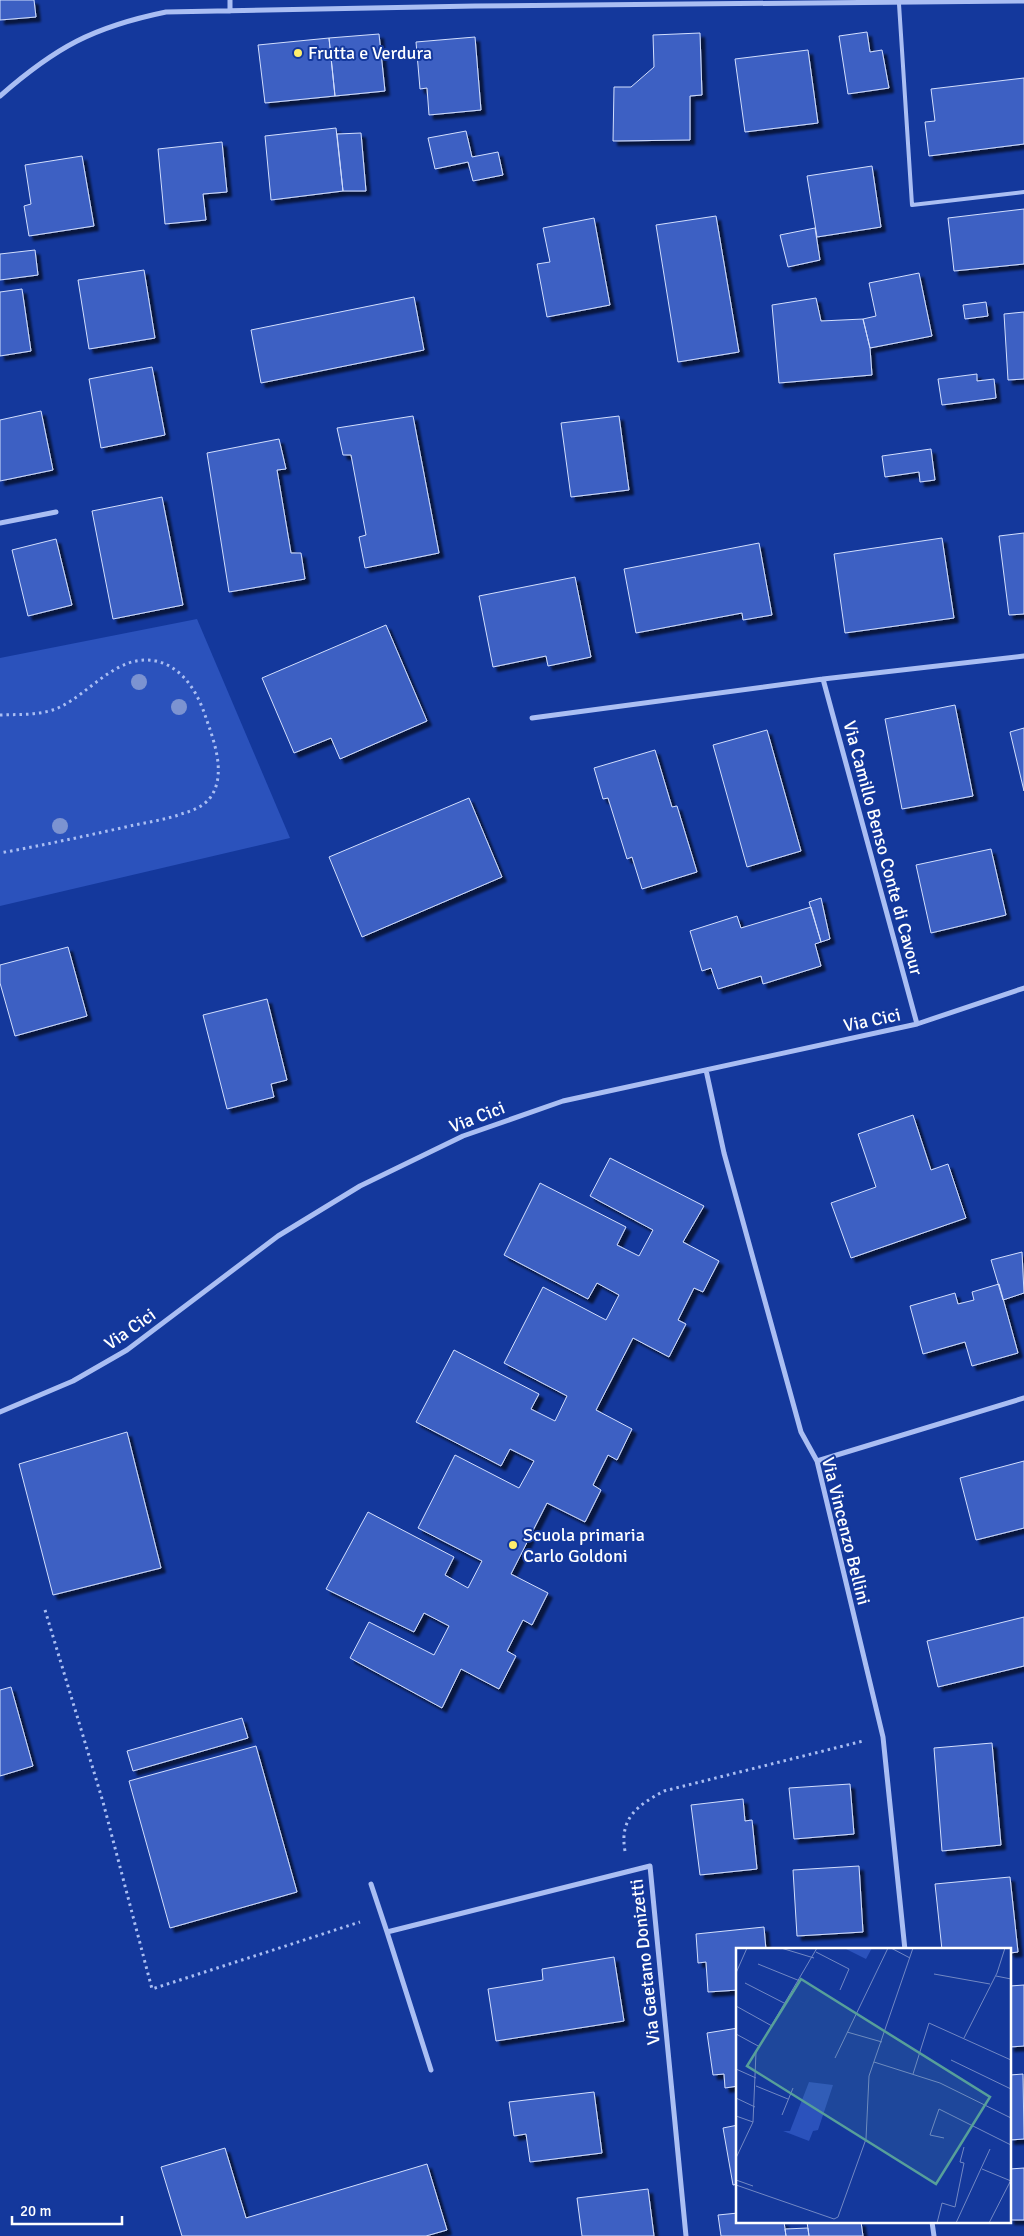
<svg xmlns="http://www.w3.org/2000/svg" width="1024" height="2236" font-family="Signika,sans-serif">
<style>
.green{fill:#2b52bc}
.building{fill:#3d61c3;stroke:#d2defd;filter:url(#shadow)}
.lines{fill:none;stroke-linecap:round;stroke-linejoin:round}
.path{stroke:#aabef3;stroke-width:3;stroke-dasharray:2.5 4;stroke-linecap:butt}
.service{stroke:#aabef3;stroke-width:4}
.minor{stroke:#aabef3;stroke-width:5}
.tree{fill:#7c93d1}
.poi-dot{fill:#ffee6c;stroke:#14389c;stroke-width:2}
.labels{text-anchor:middle;stroke-width:4;stroke-linejoin:round;paint-order:stroke}
.poi-label{font-size:18px;fill:#fff;stroke:#14389c;text-anchor:start}
.street-label{font-size:18px;fill:#fff;stroke:#14389c}
.inset-road{fill:none;stroke:#7288c4;stroke-width:1}
.view{fill:#579f9a;fill-opacity:0.15;stroke:#579f9a;stroke-width:2.5}
.inset-edge{fill:none;stroke:#fff;stroke-width:2.5}
</style>
<defs>
<filter id="shadow"><feDropShadow dx="4.5" dy="4.5" stdDeviation="1" flood-color="#0009"/></filter>
</defs>
<rect width="100%" height="100%" fill="#14389c"/>
<path class="green" d="M197,619L290,838L0,906V658Z"/>
<path class="building" d="M0,0H34L36,17L0,20Z
M867,32L870,52L882,50L889,88L848,94L839,36Z
M700,33L702,95L690,96V140L613,141L614,87H631L654,67L653,35Z
M379,34L385,91L335,96L329,38Z
M475,37L481,110L429,115L427,88L420,89L416,42Z
M329,38L335,96L265,103L258,45Z
M808,50L818,123L745,132L735,59Z
M1024,78V144L929,156L925,122L935,121L931,89Z
M336,128L343,191L271,200L265,136Z
M466,131L472,157L498,152L503,175L473,181L468,162L435,169L428,138Z
M361,133L366,191H343L337,134Z
M222,142L227,192L203,194L206,220L165,224L158,149Z
M82,156L94,226L29,236L24,206L31,204L25,165Z
M872,166L881,227L817,237L807,176Z
M1024,209V264L954,271L948,218Z
M716,216L739,352L678,362L656,225Z
M594,218L610,305L547,317L537,264L550,262L543,228Z
M815,228L820,260L788,267L780,235Z
M35,250L38,275L0,280V254Z
M144,270L155,338L89,349L78,280Z
M919,273L932,336L870,348L863,319L876,316L869,283Z
M22,289L31,351L0,356V292Z
M414,297L424,350L261,383L251,330Z
M816,298L821,321L863,319L870,348L872,375L779,383L772,305Z
M986,302L988,316L965,319L963,305Z
M1024,312V379L1008,380L1004,314Z
M152,367L165,435L101,448L89,379Z
M977,374V381L994,379L996,398L942,405L938,379Z
M41,411L53,470L0,481V420Z
M413,416L439,553L365,568L359,537L366,535L351,455H343L337,428Z
M619,416L629,490L571,497L561,423Z
M279,439L286,469L277,470L291,553H301L305,579L229,592L207,453Z
M931,449L935,480L920,482L919,472L885,477L882,456Z
M162,497L183,605L113,619L92,511Z
M1024,533V614L1009,615L999,536Z
M942,538L954,618L845,633L834,554Z
M56,539L72,605L28,616L12,550Z
M759,543L772,615L743,620L742,613L636,633L624,569Z
M575,577L591,657L548,666L546,656L493,667L479,596Z
M386,625L427,721L340,759L331,738L294,753L262,678Z
M955,705L973,796L902,809L885,719Z
M1024,728V791L1010,732Z
M767,730L801,851L747,867L713,745Z
M655,750L672,807L677,806L697,872L642,889L632,857L627,859L608,798L603,799L594,768Z
M469,798L502,877L362,937L329,857Z
M991,849L1006,915L931,933L916,865Z
M821,898L830,939L821,942L809,902Z
M811,907L821,942L815,944L821,966L763,984L761,976L718,989L711,968L702,971L690,931L737,916L741,928Z
M68,947L87,1016L15,1036L0,983V965Z
M267,999L287,1080L271,1084L274,1097L227,1109L203,1015Z
M913,1115L931,1170L948,1164L966,1218L851,1258L831,1203L876,1187L858,1134Z
M610,1158L704,1206L683,1242L719,1261L703,1292L694,1288L678,1320L686,1324L669,1357L633,1338L596,1410L632,1429L617,1460L608,1455L593,1485L601,1490L585,1522L547,1503L511,1574L548,1593L532,1625L523,1620L507,1651L516,1656L499,1689L461,1669L442,1708L350,1658L369,1622L434,1655L449,1626L424,1613L414,1632L326,1589L368,1512L454,1557L445,1575L468,1588L482,1561L418,1528L455,1455L519,1488L534,1461L510,1449L501,1466L416,1422L454,1350L539,1394L531,1409L555,1421L567,1396L504,1363L543,1287L606,1320L619,1295L597,1283L588,1299L504,1255L540,1183L626,1227L617,1245L639,1256L653,1230L590,1196Z
M1022,1252L1024,1293L1003,1300L991,1260Z
M999,1284L1018,1353L972,1366L965,1342L923,1354L910,1306L955,1293L958,1304L974,1300L972,1292Z
M127,1432L161,1568L53,1595L19,1464Z
M1024,1461V1528L976,1540L960,1478Z
M1024,1617V1666L938,1687L927,1641Z
M11,1687L33,1766L0,1776V1690Z
M242,1718L248,1738L133,1771L127,1751Z
M992,1743L1001,1845L942,1851L934,1748Z
M256,1746L297,1892L170,1928L129,1781Z
M850,1784L854,1834L794,1839L789,1788Z
M743,1799L745,1821L752,1820L757,1869L700,1875L691,1805Z
M859,1866L863,1932L797,1936L793,1870Z
M1010,1877L1018,1952L1010,1953V1950H942L935,1884Z
M764,1927L766,1950H738V1990L708,1992L706,1962L698,1963L696,1934Z
M614,1957L624,2021L496,2041L488,1989L543,1980L542,1969Z
M1024,1985V2046L1010,2047V1986Z
M738,2028V2086L725,2088L724,2074L713,2075L707,2033Z
M1023,2074L1024,2139L1010,2140V2075Z
M594,2092L602,2153L530,2162L526,2134L514,2136L509,2102Z
M738,2125V2184L733,2185L723,2128Z
M225,2148L246,2218L427,2164L447,2230L426,2236H182L161,2167Z
M1024,2168V2220H1010V2169Z
M648,2189L654,2236H582L577,2198Z
M738,2213V2222H784L786,2236H721L718,2215Z
M807,2222H861L863,2236H809Z
M808,2228L809,2236H786L785,2229Z"/>
<g class="lines">
<path class="path" d="M0,715C20,714 41,716 60,707C90,693 118,653 156,661C183,667 198,693 206,718C214,741 227,775 210,798C204,806 192,811 181,814C165,820 147,822 130,826C86,836 44,845 0,853
M45,1610L103,1802L152,1989L360,1922
M625,1851C619,1818 638,1805 664,1791L863,1741"/>
<path class="service" d="M899,4L912,205L1024,192"/>
<path class="minor" d="M230,0V11
M0,96C56,47 93,27 166,12L475,6L1024,1
M0,523L56,512
M823,679L917,1024
M532,718L823,679L1024,656
M706,1070L724,1153L801,1432L817,1461L883,1737L905,1950
M0,1412L73,1381L127,1350L278,1236L360,1186L463,1136L563,1101L917,1024L1024,988
M817,1461L1024,1398
M371,1884L387,1932
M431,2070L387,1932L650,1866L686,2236
M932,2222L934,2236"/>
</g>
<g class="tree">
<circle cx="139" cy="682" r="8"/>
<circle cx="179" cy="707" r="8"/>
<circle cx="60" cy="826" r="8"/>
</g>
<g class="poi-dot">
<circle cx="298" cy="53" r="5"/>
<circle cx="513" cy="1545" r="5"/>
</g>
<g class="labels">
<g class="poi-label">
<text x="308" y="59">Frutta e Verdura</text>
<text x="523" y="1541">Scuola primaria<tspan x="523" dy="21">Carlo Goldoni</tspan></text>
</g>
<g class="street-label">
<text transform="translate(883 848) rotate(75)" y="6">Via Camillo Benso Conte di Cavour</text>
<text transform="translate(872 1020) rotate(-12)" y="6">Via Cici</text>
<text transform="translate(477 1117) rotate(-21)" y="6">Via Cici</text>
<text transform="translate(130 1329) rotate(-35)" y="6">Via Cici</text>
<text transform="translate(846 1531) rotate(76)" y="6">Via Vincenzo Bellini</text>
<text transform="translate(645 1962) rotate(-96)" y="6">Via Gaetano Donizetti</text>
</g>
</g>
<g transform="translate(736 1948)">
<rect width="275" height="275" fill="#14389c"/>
<path d="M108,0H136L130,11ZM73,134L97,137L82,182L77,183L73,193L47,183H54Z" fill="#2b52bc"/>
<path class="inset-road" d="M45,0L78,10M155,0L174,10M80,4L113,21L104,42M22,16L64,33M0,25L11,0M198,26L254,36M260,28L275,31M9,35L50,56M0,58L36,78M111,84L146,94M0,86L24,99M228,90L261,25L269,0M99,110L152,0M215,112L275,141M138,114L204,135L275,170M0,121L20,130M177,126L193,75L275,112M20,138L52,151M0,150L19,159M46,167L57,140M0,168L17,174M208,190L194,187L203,161L275,197M0,210L17,174L20,104L81,0M246,221L275,233M0,232L17,238M0,237L98,271L102,269L130,191L133,128L177,0M201,275L206,255L219,259L228,215L224,214L228,199M220,275L254,201M253,275L275,232"/>
<path class="view" d="M65,31L254,149L200,236L11,118Z"/>
<rect width="275" height="275" class="inset-edge"/>
</g>
<path d="M12 2216v8h110v-8" fill="none" stroke="#ffffff" stroke-width="2.5"/>
<text x="20" y="2216" font-size="15" fill="#ffffff" stroke="#14389c" stroke-width="4" paint-order="stroke">20 m</text>
</svg>
